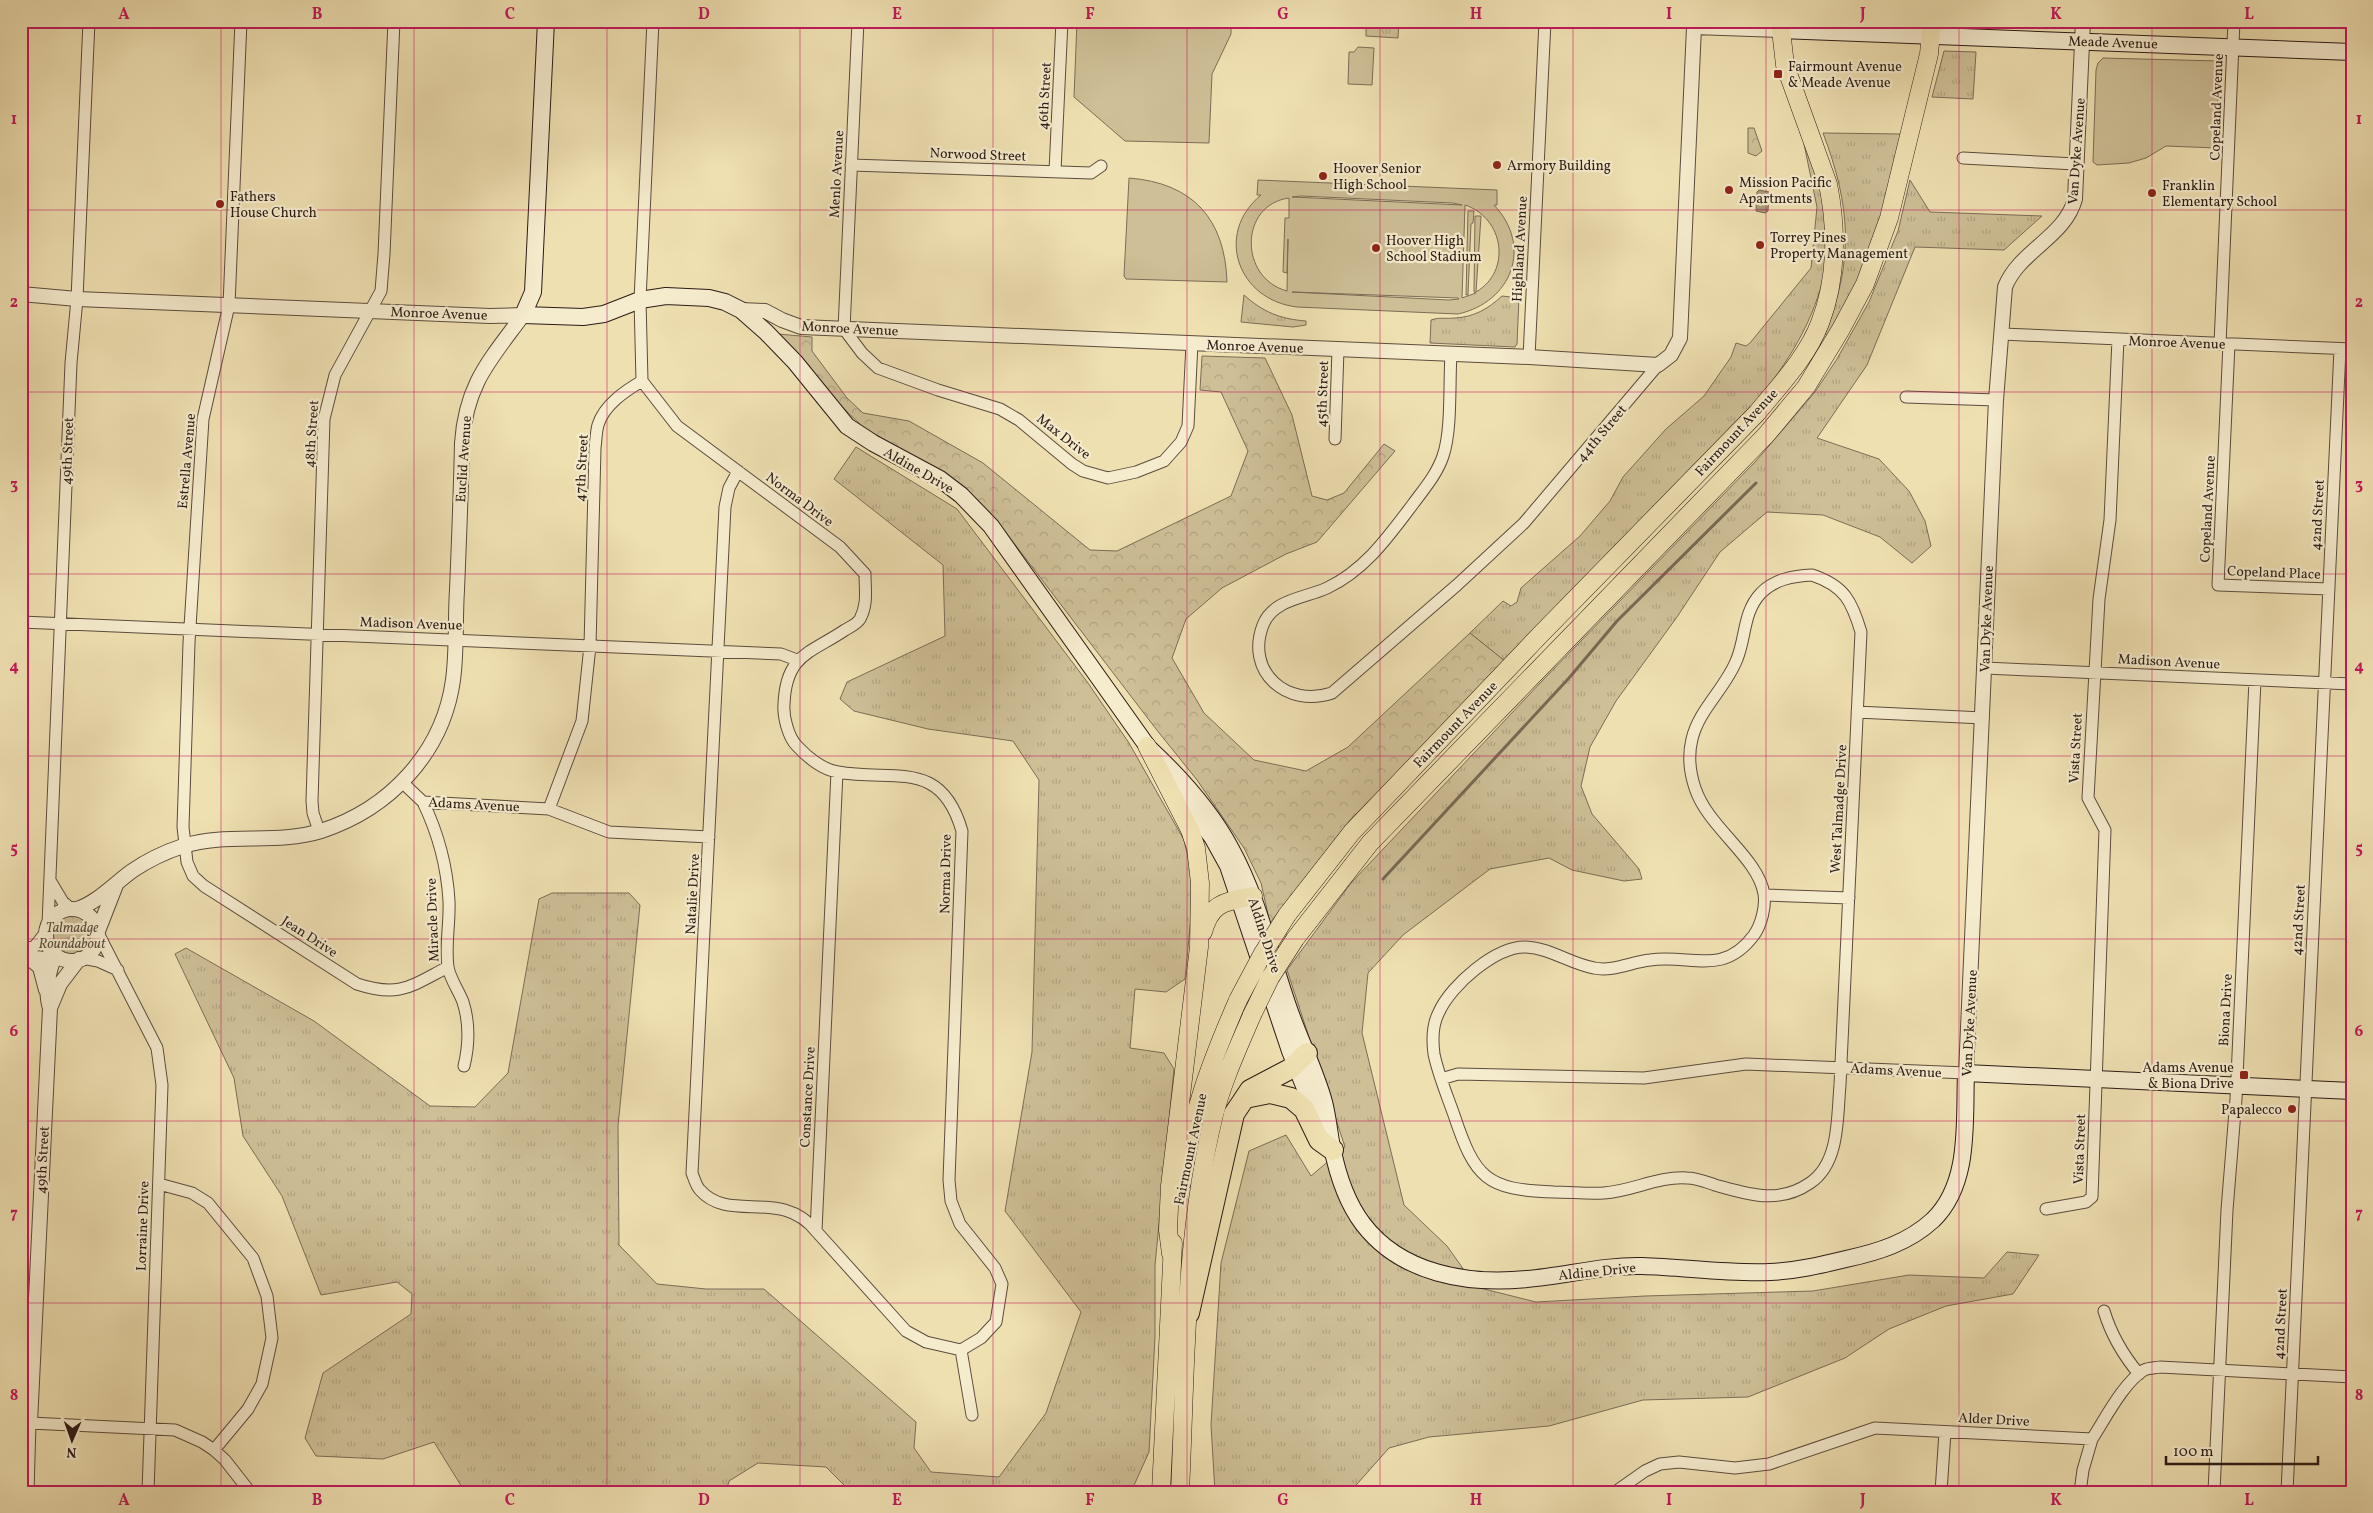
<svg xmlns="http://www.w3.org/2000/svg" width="2373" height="1513" font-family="Vollkorn,serif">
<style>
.grass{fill:url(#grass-tufts);stroke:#7c6d56}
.forest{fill:url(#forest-crowns);stroke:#7c6d56}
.garden{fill:#cebf97;stroke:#7c6d56;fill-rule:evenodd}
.water{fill:url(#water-rules);stroke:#786952}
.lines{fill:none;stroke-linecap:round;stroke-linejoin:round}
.stream{stroke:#786952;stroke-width:3}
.minor-casing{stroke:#5c4c3c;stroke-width:13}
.tertiary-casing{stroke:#5c4c3c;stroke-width:16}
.secondary-casing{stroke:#2b1b14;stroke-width:18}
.primary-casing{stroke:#2b1b14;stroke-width:19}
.motorway-casing{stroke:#2b1b14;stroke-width:22}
.minor{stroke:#f5ebcd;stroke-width:11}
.tertiary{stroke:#f5ebcd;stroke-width:14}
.secondary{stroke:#f5ebcd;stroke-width:16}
.primary{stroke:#efe0b2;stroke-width:18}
.motorway{stroke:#efe0b2;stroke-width:20}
.primary-bridge-casing{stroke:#2b1b14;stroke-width:19;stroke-linecap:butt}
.primary-bridge{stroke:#efe0b2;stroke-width:18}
.grid{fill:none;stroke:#c2185b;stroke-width:1;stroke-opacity:0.55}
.poi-dot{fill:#8f2418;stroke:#f5ebcd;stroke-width:2}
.labels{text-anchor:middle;stroke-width:4.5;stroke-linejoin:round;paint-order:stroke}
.street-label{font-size:14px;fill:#2b1b14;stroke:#f5ebcd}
.poi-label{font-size:14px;fill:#2b1b14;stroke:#f5ebcd;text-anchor:start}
.park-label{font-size:14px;font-style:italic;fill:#5c4c3b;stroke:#f5ebcd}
.neatline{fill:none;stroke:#c2185b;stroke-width:2}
.grid-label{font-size:16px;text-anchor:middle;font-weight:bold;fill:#c2185b}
</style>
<defs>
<pattern id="grass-tufts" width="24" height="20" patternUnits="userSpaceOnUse" patternTransform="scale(1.25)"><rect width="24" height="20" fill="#cebf97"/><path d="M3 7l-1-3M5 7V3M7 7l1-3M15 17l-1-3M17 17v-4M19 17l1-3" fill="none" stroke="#b1a481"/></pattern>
<pattern id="forest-crowns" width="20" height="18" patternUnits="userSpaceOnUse" patternTransform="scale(1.25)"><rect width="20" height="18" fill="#cebf97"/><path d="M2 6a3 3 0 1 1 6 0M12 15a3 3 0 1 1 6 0" fill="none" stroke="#b1a481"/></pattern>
<pattern id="water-rules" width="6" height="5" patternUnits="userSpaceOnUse" patternTransform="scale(1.25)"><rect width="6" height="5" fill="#ac9d7c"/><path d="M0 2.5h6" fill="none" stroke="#8c7f64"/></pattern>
</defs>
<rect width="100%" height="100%" fill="#efe0b2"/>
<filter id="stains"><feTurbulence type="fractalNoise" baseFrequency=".004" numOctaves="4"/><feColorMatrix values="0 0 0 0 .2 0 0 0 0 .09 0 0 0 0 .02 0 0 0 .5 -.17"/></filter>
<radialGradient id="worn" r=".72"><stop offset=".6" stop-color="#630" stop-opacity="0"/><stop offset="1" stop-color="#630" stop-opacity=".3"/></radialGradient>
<path class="grass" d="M1366,21H1399L1398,38L1366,36Z
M1944,51L1976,52L1973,99L1932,97Z
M1823,133L1902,134L1887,199L1854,289L1830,336L1825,334C1854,260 1851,207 1823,133Z
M1807,142C1819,179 1833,221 1827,260C1810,364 1725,435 1656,507C1606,559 1556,610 1506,662L1470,633L1503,601L1511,606L1517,602L1521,588L1580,536L1610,501L1623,477L1666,429L1704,396L1731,357L1736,343L1746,346L1750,343L1811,268L1817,207L1804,144Z
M1910,180L1930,212L2042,216L2004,250L1915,247L1867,365L1817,438L1879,459L1909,491L1925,521L1931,546L1912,563L1880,537L1823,515L1767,512L1720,552L1677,617L1616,701L1590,747L1581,786L1592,814L1639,869L1642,879L1624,881L1572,870L1549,858L1490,869L1403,935L1368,973L1362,1033L1404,1205L1447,1246L1476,1287L1536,1302L1645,1296L1813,1291L1909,1275L1984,1278L2007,1252L2039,1255L2013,1294L1946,1306L1889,1329L1845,1358L1748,1397L1643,1400L1549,1426L1429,1437L1389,1448L1350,1492H1215L1211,1425L1221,1263L1249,1151L1286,1135L1311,1176L1345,1147L1287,970L1351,883L1544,679L1756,461L1815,392L1837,359L1869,302L1898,231Z
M1244,295C1263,312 1280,319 1306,321V325L1293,327L1241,322Z
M1502,296L1519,298L1517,344L1515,347L1430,343L1431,320C1439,317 1446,319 1455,318C1474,317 1488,309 1502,296Z
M856,447L957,509L1088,683L1129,743L1184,840L1194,885L1185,979L1166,992L1135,989L1130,1048L1164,1053L1174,1069L1155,1265V1337L1149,1452L1131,1492H851L826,1467L758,1463L729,1481L726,1492H465L434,1442L383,1459L316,1456L305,1438L323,1373L411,1314L412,1294L397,1282L321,1295L282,1196L243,1136L234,1078L175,954L186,948L314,1021L430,1106L475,1107L508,1073L539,899L552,893H629L640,905L618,1126L619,1245L657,1284L706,1289H764L916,1422L914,1448L931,1472L999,1477L1046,1413L1081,1312L1005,1211L1032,1052L1039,780L1013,741L928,729L854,711L840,699L847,682L945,636L943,565L834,479Z"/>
<path class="forest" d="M1748,128H1754L1762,151L1756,156L1748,153Z
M778,334L812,337V351L847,398L863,413L909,421L983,463L1090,550L1117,551L1231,496L1248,451L1221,392L1200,390L1202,356L1265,358L1292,415L1312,496L1327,500L1344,493L1384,444L1395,451L1317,542L1286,554L1222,588L1186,619L1172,658L1204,713L1254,760L1306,771L1348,747L1470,633L1506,662L1350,820L1270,923L1261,883L1244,848L1197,780L1156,729L997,521L953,480L864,428L834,399Z
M52 935a20 20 0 1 1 40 0a20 20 0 1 1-40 0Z"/>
<path class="garden" d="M1077,21H1231V34L1212,74L1209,143L1125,141L1074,97Z
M1358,47L1374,48L1372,85L1348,84L1349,52H1354Z
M2103,58L2219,61L2216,148L2166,146L2146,158L2129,163L2097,165L2093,162L2096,70L2098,63Z
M1129,178C1193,183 1225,219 1227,282L1126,279L1124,276Z
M1258,180L1497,190V205H1494C1533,246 1512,302 1458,314L1297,307C1238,300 1214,234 1261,195H1257ZM1301,196L1453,203L1462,205L1292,197ZM1289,198V218H1285L1283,272L1287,273L1288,239L1287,291C1239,278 1239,205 1289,198ZM1465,205C1504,218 1512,271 1476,292L1481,216H1475L1474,292L1476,293L1462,298ZM1292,292L1458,298L1459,299L1449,300Z
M1468,211H1474L1473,223L1471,224L1468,295H1466Z"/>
<path class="water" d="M1759,190L1769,192L1768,211L1765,213L1756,211L1757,192Z"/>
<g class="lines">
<path class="stream" d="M1383,879L1569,678L1617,621L1756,483"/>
<g class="minor-casing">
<path id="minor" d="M241,21L229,305L203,419L189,643L183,827L187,862L193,876L204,886L357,984C400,998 411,986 448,967
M858,21L844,329L862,353L878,368L938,390L1000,409L1019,420L1072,464L1083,471L1108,478L1136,472L1164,461L1181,442L1188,426L1192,343
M1963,158L2076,164
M851,165L1091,173L1101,166
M1055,171L1062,21
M2002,334L2352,349
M2220,344L2234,21
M2229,344L2218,585L2329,589
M1451,354C1449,383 1452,430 1443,456C1437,474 1424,489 1413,504C1388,537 1365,570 1327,588C1306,598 1273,599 1263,625C1245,672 1287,708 1332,693L1457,585L1524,523L1658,365
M1529,357L1545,21
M642,381L677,426L840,547L865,574C865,590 868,604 860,619C857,624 850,627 845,630C811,653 786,654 784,704C783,716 788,737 797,746C807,757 823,770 838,772C895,782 941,758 962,831L949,1180L951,1201L960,1224L995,1268L1002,1284L996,1322L981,1338L961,1350
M642,381L640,300L653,21
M1906,397L1996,400
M1335,439L1338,349
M738,471L729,488L725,507L692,1173C694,1178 696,1186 700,1190C730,1224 781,1187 816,1231
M1812,575C1845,586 1852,602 1861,632L1840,1085C1837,1117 1840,1163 1810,1183C1778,1205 1748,1194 1715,1185C1706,1182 1697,1178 1687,1178C1658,1176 1633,1191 1604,1193C1588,1194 1570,1192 1554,1192C1486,1190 1475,1178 1454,1115C1447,1095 1438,1074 1434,1054C1432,1039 1432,1025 1439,1012C1451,985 1496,946 1526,947C1550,948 1571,964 1594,968C1613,972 1631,962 1650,960C1691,954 1723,977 1754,935C1761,925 1766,907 1764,894C1758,857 1708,828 1695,788C1690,773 1688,755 1692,739C1699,709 1726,688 1737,659C1746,637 1743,612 1761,593C1775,579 1793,576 1812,575Z
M21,622L781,654L797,660
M1985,668L2352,684
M1857,712L1983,718
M837,772L816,1231L906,1331L926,1342L961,1350
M403,783L423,802L549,809L609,832L709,837
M423,802C438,833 447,866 449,901C450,923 445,946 448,967C450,979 459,991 463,1002C470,1024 469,1045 464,1066
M549,809L582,721L590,646L595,448C596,441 596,432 598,425C604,405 625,391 642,381
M319,831L313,813L312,801L324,419L335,375L381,291L384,254L394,21
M51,882L63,902L71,909
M1765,895L1849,898
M48,925L71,363L77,299L89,21
M98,933L157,1048L162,1085L148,1492
M21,951L35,946L46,932
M21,955L49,958L56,954
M82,958L98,961L118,970
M1441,1079L1458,1074L1644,1078L1746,1064L1966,1073
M159,1184L192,1193L208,1203L253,1258L267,1296L272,1338L262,1384L248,1409L214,1450
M2046,1209L2086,1202L2092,1197L2105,830L2088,798L2099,599L2110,520L2118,339
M2104,1311C2111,1334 2123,1355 2139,1374
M961,1350L972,1415
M28,1492L30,1423L175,1430L202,1442L214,1450L225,1460L250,1492
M1615,1492L1645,1471L1660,1464L1679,1462L1735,1468L1769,1464L1875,1428L2092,1439C2105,1419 2124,1382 2144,1370C2149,1368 2155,1368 2160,1367L2352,1377
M1941,1492L1945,1432
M2080,1492L2083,1470L2092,1439
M2214,1492L2227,1210L2236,1099L2255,680
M2287,1492L2340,349"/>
</g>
<g class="tertiary-casing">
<path id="tertiary" d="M21,294L77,299L490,316L523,315
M741,310L765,311L782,320L801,327L1529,357L1658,365L1671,355L1680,338L1694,27L1780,30
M77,909C98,902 114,884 132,871C148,860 165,852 183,846C228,832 276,845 321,831C389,809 443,753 453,680C457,651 455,620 457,590C459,541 461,492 462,443C466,384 490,360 523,315
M46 935a26 26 0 1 1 52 0a26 26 0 1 1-52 0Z
M98,931L116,885
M28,957L40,967L46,990
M50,1008C45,993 48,969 56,955
M1966,1073L1996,400L2005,287C2019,251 2065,237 2075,199L2083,21
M21,1428L30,1423L50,1008L60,984L79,959"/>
</g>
<g class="secondary-casing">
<path id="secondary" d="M546,21L533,292L523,315L583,317L604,314L640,300L666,296L709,298L725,302L741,310L766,332L795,362L847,426L873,443L940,479L961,495L991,526L1155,757
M1780,30L2352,52
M1150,749C1181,778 1211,811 1231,849C1258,898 1270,954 1288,1006C1299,1039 1315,1069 1324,1102C1328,1117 1329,1132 1332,1147C1337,1172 1347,1203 1363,1224C1401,1274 1468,1285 1527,1279C1565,1276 1603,1265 1642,1266C1684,1267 1727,1274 1770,1272C1796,1271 1821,1265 1846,1259C1878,1252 1908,1243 1933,1220C1971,1183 1964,1122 1966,1073L2352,1091
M1177,790L1212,837L1228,866L1290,1051L1318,1121"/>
</g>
<g class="primary-casing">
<path id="primary" d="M1147,746L1190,830L1196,848L1200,883L1199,947L1170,1186L1168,1230L1171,1254
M1287,915L1352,832L1540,635L1757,413C1780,385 1807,357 1820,323C1837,279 1837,229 1828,184L1785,65L1780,21
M1203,932C1211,902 1225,902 1253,896
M1295,939L1370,843L1766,435L1806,387L1841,329L1865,284L1889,218L1929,54L1932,21
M1182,1182C1191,1114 1211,1062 1238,1000
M1161,1492L1173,1243
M1180,1492C1186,1366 1184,1237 1214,1115C1223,1080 1238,1048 1252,1015"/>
</g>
<g class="motorway-casing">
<path id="motorway" d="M1245,1098L1270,1093L1291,1098L1304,1109L1319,1140L1333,1150
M1189,1313L1234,1114L1250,1090L1290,1069L1307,1053"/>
</g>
<use href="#minor" class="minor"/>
<use href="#tertiary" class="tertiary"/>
<use href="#secondary" class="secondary"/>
<use href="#primary" class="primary"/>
<use href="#motorway" class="motorway"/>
<g class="primary-bridge-casing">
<path id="primary-bridge" d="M1238,1000L1263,953L1287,915
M1252,1015L1270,978L1295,939"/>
</g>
<use href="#primary-bridge" class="primary-bridge"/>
</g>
<path class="grid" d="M221,21V1492M414,21V1492M607,21V1492M800,21V1492M993,21V1492M1187,21V1492M1380,21V1492M1573,21V1492M1766,21V1492M1959,21V1492M2152,21V1492M21,210H2352M21,392H2352M21,574H2352M21,756H2352M21,939H2352M21,1121H2352M21,1303H2352"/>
<g class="poi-dot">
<rect x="1773" y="69" width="10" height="10" rx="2.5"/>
<circle cx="1497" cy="165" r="5"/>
<circle cx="1323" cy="176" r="5"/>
<circle cx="1729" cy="190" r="5"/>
<circle cx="2152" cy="193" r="5"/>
<circle cx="220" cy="204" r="5"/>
<circle cx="1760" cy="245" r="5"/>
<circle cx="1376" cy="248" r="5"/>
<rect x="2239" y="1070" width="10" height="10" rx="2.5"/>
<circle cx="2292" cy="1109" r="5"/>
</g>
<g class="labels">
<g class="street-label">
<text transform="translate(2113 42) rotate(2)" y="5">Meade Avenue</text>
<text transform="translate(1044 96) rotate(-87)" y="5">46th Street</text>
<text transform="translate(2216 107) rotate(-88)" y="5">Copeland Avenue</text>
<text transform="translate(2076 151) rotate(-86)" y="5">Van Dyke Avenue</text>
<text transform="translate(978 154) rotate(2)" y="5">Norwood Street</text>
<text transform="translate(836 174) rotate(-87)" y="5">Menlo Avenue</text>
<text transform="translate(1519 249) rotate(-87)" y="5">Highland Avenue</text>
<text transform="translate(439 313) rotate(2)" y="5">Monroe Avenue</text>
<text transform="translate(850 328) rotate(3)" y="5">Monroe Avenue</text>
<text transform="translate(2177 342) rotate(2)" y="5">Monroe Avenue</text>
<text transform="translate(1255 346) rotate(2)" y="5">Monroe Avenue</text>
<text transform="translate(1322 394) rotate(-88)" y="5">45th Street</text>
<text transform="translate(1736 432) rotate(-47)" y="5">Fairmount Avenue</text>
<text transform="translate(1601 433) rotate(-50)" y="5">44th Street</text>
<text transform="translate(311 434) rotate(-86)" y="5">48th Street</text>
<text transform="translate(1064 436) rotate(38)" y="5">Max Drive</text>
<text transform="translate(67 451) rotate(-88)" y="5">49th Street</text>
<text transform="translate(463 459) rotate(-86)" y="5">Euclid Avenue</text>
<text transform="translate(186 461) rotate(-85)" y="5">Estrella Avenue</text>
<text transform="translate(581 468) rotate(-87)" y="5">47th Street</text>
<text transform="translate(919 470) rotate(30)" y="5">Aldine Drive</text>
<text transform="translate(800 499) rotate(37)" y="5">Norma Drive</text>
<text transform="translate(2207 509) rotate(-87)" y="5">Copeland Avenue</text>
<text transform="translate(2317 515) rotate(-87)" y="5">42nd Street</text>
<text transform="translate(2274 572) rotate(2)" y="5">Copeland Place</text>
<text transform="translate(1986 619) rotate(-88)" y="5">Van Dyke Avenue</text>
<text transform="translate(411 623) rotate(2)" y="5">Madison Avenue</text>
<text transform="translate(2169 661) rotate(3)" y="5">Madison Avenue</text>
<text transform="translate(1455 724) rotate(-46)" y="5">Fairmount Avenue</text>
<text transform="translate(2075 748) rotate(-87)" y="5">Vista Street</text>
<text transform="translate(474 804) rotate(3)" y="5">Adams Avenue</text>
<text transform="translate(1838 809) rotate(-87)" y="5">West Talmadge Drive</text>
<text transform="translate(945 874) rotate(-89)" y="5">Norma Drive</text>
<text transform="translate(692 894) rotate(-87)" y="5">Natalie Drive</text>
<text transform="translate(432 920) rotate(-92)" y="5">Miracle Drive</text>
<text transform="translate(2298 920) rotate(-87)" y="5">42nd Street</text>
<text transform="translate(1265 935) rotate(72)" y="5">Aldine Drive</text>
<text transform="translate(310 936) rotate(33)" y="5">Jean Drive</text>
<text transform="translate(2225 1010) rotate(-87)" y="5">Biona Drive</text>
<text transform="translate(1969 1023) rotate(-87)" y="5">Van Dyke Avenue</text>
<text transform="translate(1896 1070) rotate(3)" y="5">Adams Avenue</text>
<text transform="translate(807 1097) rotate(-87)" y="5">Constance Drive</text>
<text transform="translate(1190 1149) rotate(-78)" y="5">Fairmount Avenue</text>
<text transform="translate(2079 1149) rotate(-88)" y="5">Vista Street</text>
<text transform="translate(42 1160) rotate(-87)" y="5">49th Street</text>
<text transform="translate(142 1226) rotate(-88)" y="5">Lorraine Drive</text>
<text transform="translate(1597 1271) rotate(-6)" y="5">Aldine Drive</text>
<text transform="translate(2280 1324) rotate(-87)" y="5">42nd Street</text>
<text transform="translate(1994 1419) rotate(3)" y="5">Alder Drive</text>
</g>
<g class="poi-label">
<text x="1788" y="71">Fairmount Avenue<tspan x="1788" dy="16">&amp; Meade Avenue</tspan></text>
<text x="1507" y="170">Armory Building</text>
<text x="1333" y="173">Hoover Senior<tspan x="1333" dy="16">High School</tspan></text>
<text x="1739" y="187">Mission Pacific<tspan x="1739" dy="16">Apartments</tspan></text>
<text x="2162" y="190">Franklin<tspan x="2162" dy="16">Elementary School</tspan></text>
<text x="230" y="201">Fathers<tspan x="230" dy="16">House Church</tspan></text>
<text x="1770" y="242">Torrey Pines<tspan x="1770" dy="16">Property Management</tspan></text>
<text x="1386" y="245">Hoover High<tspan x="1386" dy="16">School Stadium</tspan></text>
<text x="2234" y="1072" text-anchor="end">Adams Avenue<tspan x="2234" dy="16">&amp; Biona Drive</tspan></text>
<text x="2282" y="1114" text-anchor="end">Papalecco</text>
</g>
<g class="park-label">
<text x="72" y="932">Talmadge<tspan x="72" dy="16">Roundabout</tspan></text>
</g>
</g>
<rect width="2373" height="1513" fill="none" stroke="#efe0b2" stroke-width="55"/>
<g transform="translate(72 1440) rotate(182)" stroke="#f5ebcd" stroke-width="4" paint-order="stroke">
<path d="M0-4L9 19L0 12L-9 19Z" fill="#2b1b14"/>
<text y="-8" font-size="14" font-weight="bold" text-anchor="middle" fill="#2b1b14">N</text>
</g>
<path d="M2166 1456v8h152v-8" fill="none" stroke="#2b1b14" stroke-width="2.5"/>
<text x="2173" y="1456" font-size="15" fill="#2b1b14" stroke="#f5ebcd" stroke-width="4" paint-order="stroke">100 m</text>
<rect x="28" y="28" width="2318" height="1458" class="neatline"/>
<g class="grid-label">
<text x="124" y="19">A</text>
<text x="317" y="19">B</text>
<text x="510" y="19">C</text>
<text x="704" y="19">D</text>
<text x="897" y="19">E</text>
<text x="1090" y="19">F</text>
<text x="1283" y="19">G</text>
<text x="1476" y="19">H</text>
<text x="1669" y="19">I</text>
<text x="1863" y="19">J</text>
<text x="2056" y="19">K</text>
<text x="2249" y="19">L</text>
<text x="14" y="124">1</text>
<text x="2359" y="124">1</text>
<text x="14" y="307">2</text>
<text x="2359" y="307">2</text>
<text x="14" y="489">3</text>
<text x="2359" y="489">3</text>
<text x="14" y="671">4</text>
<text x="2359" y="671">4</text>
<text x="14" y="853">5</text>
<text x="2359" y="853">5</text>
<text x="14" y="1036">6</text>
<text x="2359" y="1036">6</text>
<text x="14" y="1218">7</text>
<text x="2359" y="1218">7</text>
<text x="14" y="1400">8</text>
<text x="2359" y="1400">8</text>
<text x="124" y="1505">A</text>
<text x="317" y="1505">B</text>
<text x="510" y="1505">C</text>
<text x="704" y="1505">D</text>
<text x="897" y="1505">E</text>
<text x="1090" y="1505">F</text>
<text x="1283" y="1505">G</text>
<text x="1476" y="1505">H</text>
<text x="1669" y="1505">I</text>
<text x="1863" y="1505">J</text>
<text x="2056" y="1505">K</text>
<text x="2249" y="1505">L</text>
</g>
<rect width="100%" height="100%" filter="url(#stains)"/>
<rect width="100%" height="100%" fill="url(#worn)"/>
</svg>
